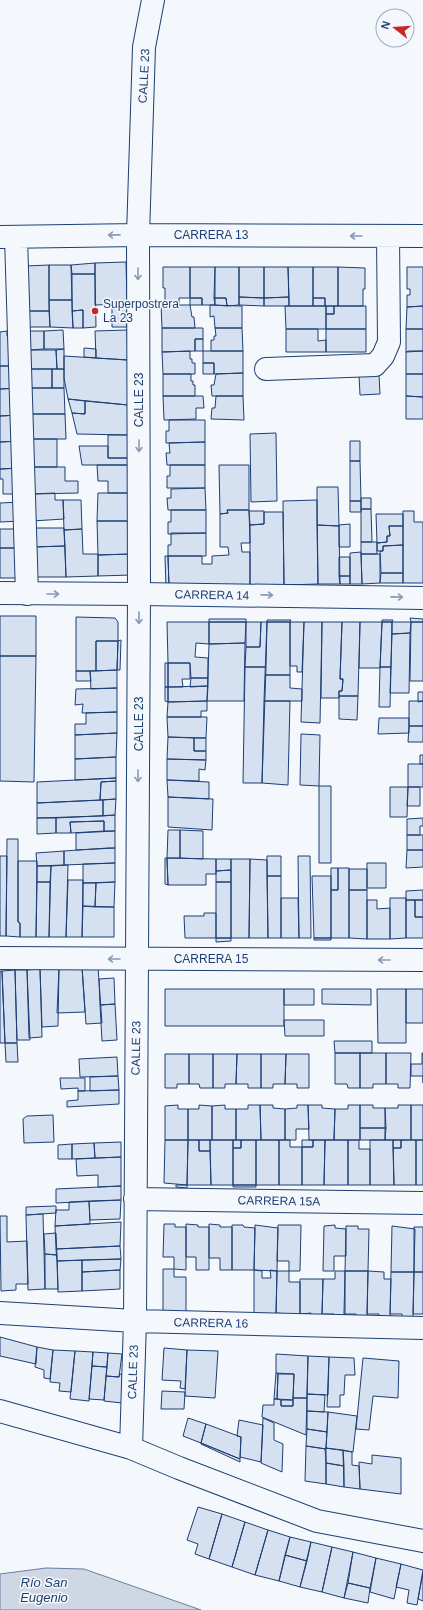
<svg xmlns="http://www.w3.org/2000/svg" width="423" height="1610" font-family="Helvetica,sans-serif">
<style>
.water{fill:#cfd7e4;stroke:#687fa3}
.building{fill:#d5e0f0;stroke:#1d3f73}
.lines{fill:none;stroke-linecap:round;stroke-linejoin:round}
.street-casing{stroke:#1d3f73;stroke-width:24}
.primary-casing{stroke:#1d3f73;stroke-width:24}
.street{stroke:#f4f7fb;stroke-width:22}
.primary{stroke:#f4f7fb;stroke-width:22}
.oneway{stroke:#889bb7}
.poi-dot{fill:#c62828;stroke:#f4f7fb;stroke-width:1.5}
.labels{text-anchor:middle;stroke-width:3;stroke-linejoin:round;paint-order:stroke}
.street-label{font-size:12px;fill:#1d3f73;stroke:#f4f7fb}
.poi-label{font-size:12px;fill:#1d3f73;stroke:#f4f7fb;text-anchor:start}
.water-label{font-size:13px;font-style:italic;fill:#1d3f73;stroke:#f4f7fb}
</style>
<rect width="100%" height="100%" fill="#f4f7fb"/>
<path class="water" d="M46,1568L84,1569L201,1610H0V1574Z"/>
<path class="building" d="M126,262L127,304L95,305V263Z
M95,263V274H72L71,265Z
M49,265V311H27L26,266Z
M49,265H71L72,300H49Z
M163,267H190V298H179V306L165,305V288H163Z
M190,267H215V305H202V298H190Z
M215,267H239V305L227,306L226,298H214Z
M239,267H264V298L239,297Z
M264,267H288L289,297L264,298Z
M288,267H313V306H289Z
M313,267H338V306H325V298H313Z
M338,267L365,268V289H363V306H338Z
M407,267H423V306L407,307V295H410V289H407Z
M72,274H95L96,327L83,328V310L72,311Z
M239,297L264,298V306L239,305Z
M289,297V306H264V298Z
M190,298H202V305H190Z
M214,298H226L227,306L215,305Z
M313,298H325V306H313Z
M49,300H72L73,328L50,327Z
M127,304V327H112V305Z
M161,305H190L192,317H194L195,328H162Z
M210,305L242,306V328H215L214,316L210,317Z
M285,306H326V329H286Z
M326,306H334V314H326Z
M334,306H366V329H326V314H334Z
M423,306V329H406L407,307Z
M83,310V328H73L72,311Z
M27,311H49L50,327H27Z
M162,328H203V339H195V351L162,352Z
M215,328H242L243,351H211V340H214V336H216Z
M286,329H318V341L326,340V352H286Z
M326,329H366V352H326Z
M406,329H423V351L406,352Z
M63,330L64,349H44V331Z
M127,330L128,360L96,358L95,331Z
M7,331V336H18V366H0V332Z
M29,331H44V349L30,350Z
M195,339H203V351H195Z
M84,348L96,349V358L84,357Z
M64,349V369H57L56,350Z
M30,350H56L57,369H30Z
M190,351V359H192V363H195V374H163L162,352Z
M203,351H243V373L214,374V363H203Z
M409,351H423V374H406V352Z
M64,356L128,360V405L68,399L64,378Z
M203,363H214V374H203Z
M0,366H18L19,388L0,389Z
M30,369H52V388H30Z
M52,369H64V388H52Z
M243,373V396H212L211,385H214L216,374Z
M163,374H191V381H193V385H195V396H163Z
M406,374H423V397L406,396Z
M359,375H379L380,394L360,395Z
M19,388V415L0,416V389Z
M30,388H64L65,414H31Z
M163,396H203L204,408H196V419L164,420Z
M216,396H243L244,420L211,419L212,408H215Z
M406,396L423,397V419H406Z
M68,399L85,401V414L72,413Z
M85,401L128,405L129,435L77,434L72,413L85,414Z
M31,414H65L66,439H31Z
M19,415L20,441L0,442V416Z
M169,420H205V442L166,443V431H169Z
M276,433L277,501L251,502L250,434Z
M108,435H129L130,458H108Z
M31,439H57V467H31Z
M20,441L21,468L0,469V442Z
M350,441H360V461H350Z
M205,442V465H167L166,453H170L169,443Z
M79,446H108V458H130V465H82Z
M350,461H360L361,501H350Z
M97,465H130V493H108V481H98Z
M170,465H205V488H167V476H170Z
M219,465H249V510H227L228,513L220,514Z
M31,467H65V481H78V493L32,494Z
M21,468V494H3V479H0V469Z
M317,487H338L339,526L317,525Z
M205,488L206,510H168L167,498H171V489Z
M55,493V500H63L64,519L32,521V494Z
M98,493H130V521H97Z
M361,498H371V509H361Z
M63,500H81L82,529L64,530Z
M317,500L318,584L284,585L283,501Z
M350,501H361V512H350Z
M21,502L22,521L0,522V503Z
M361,509H371L372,542H361Z
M171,510H206V533L168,534V522H171Z
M227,510H249L250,543H241L242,552H250V586L169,587L168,556H202V564H212V556L229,555L228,547H220V514L228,513Z
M249,511H264V524L250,525Z
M403,511H414V522H423V583H403Z
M264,512H283L284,585L250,586V525L264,524Z
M376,514H403V526H389L390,536H387V542L377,543Z
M97,521H130L131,554L98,555Z
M350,524V547H339V525Z
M317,525L339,526L340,584H318Z
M389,526H403V545L383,546V551H377V543L387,542V536H390Z
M32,528H64L65,546L32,547Z
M0,529H22V548H0Z
M82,529L83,554H98V576L66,577L64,530Z
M171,533H206V556H168V545H171Z
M361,542H377V554H361Z
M403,545V573H381L380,551H383V546Z
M65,546L66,577H32V547Z
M0,548H22L23,578H0Z
M361,552L362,584H350V553Z
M131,554L132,575L98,576V555Z
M361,554H380V583L362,584Z
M165,556H168L169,587H166Z
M339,557H350V576H339Z
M381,573H403V583H380Z
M339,576H350V584H340Z
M0,616H36V656H0Z
M76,617L115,618L118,622V641H96V671H76Z
M410,618L423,619V622H411Z
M209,619H246V622H209Z
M267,620H291L290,622H267Z
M382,620H393L392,622H382Z
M167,622H209V644L196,643L195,657L208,658V678H191L190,663H168Z
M209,622H246L245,643L209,644Z
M246,622H261L260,647H246Z
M261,622H267L266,667H245L246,647H260Z
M267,622H290V675H265Z
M290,622H304L302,672H297V666H290Z
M304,622H322L320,723L301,722Z
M322,622H342L340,679H343L342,691H339V698H321Z
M342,622H360L358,696H339V691H342L343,679H340Z
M360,622H382L380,668H359Z
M382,622H392L391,667H380Z
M392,622H411L410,633L392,634Z
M411,622H423V681H410Z
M410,633L409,693H390L392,634Z
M121,640L120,670H117L118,641Z
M96,641H118L117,670L96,671Z
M245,643L244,701H207L209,644Z
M0,656H36L34,782L0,781Z
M165,663H168V687H165Z
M168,663H190V679H182L183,687H168Z
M245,667H266L262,783H243Z
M380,667H391L390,707H379Z
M117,670V688L91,689L90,671Z
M76,671H90L91,681H76Z
M265,675H290V688L302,689V701H264Z
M191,678H208V686L190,687Z
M208,686L207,701L168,702V687Z
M165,687H168V702L165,701Z
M117,688V712L82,713L83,704L75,705L76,689Z
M418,692H423V701L418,702Z
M339,696H358L357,720L339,719Z
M207,701V711H201V717H167L168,702Z
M264,701H290L288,785L262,783Z
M409,701H423V726H409Z
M117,712V733L75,735V724H86V713Z
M167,717H207L206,738L168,737Z
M379,718H409V733L378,734Z
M409,726H423V742H408Z
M117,733L116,757L75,759V735Z
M301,734L320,735L319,786L300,785Z
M168,737L194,738V751H206V760L167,759Z
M194,738H206V751H194Z
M420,755H423V764H420Z
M116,757V778L75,780V759Z
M167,759L206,760L205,770L199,769V781L167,780Z
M408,764H423V787H408Z
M116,778V781L101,782L100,800L37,803V782Z
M167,780L209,782V799L168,797Z
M116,781V799L100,800L101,782Z
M319,786H331V863H319Z
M390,787H408L407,817H390Z
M408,787H420V806H407Z
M168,797L213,799L212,830L168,827Z
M116,799L115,815L103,816V800Z
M103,800V816L37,818V803Z
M115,815V831H104V821L70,822L71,833H56V818Z
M37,818H56V833L37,834Z
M423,818V826H420V835H407V819Z
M104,821V831L71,833L70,822Z
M168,830H180V858H167Z
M180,830L203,831V859L180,858Z
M115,831V848L76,850V833Z
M407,835H423V850H407Z
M7,839H18V922L20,923V937L6,936Z
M108,848H115V863L64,865V851Z
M407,850H423V867L406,868Z
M64,851V865L37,866L36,853Z
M0,856H7L6,936H0Z
M267,856H281V876H267Z
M298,856H310L311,938H299Z
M165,858H167L168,885L165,884Z
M167,858L216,859V874H206V885H168Z
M216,859H231V870L216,871Z
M231,859H250L249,938H231Z
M250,859L267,860L268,938H249Z
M18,861H37L36,937H20V923L18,922Z
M115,863V882L83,883V864Z
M367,863H386V888H367Z
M68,865L66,937H49L51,866Z
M37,866H51L50,882H37Z
M331,868H338V890H331Z
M338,868H349V938H331V890H338Z
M349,869H367V890H349Z
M231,870V882H216V871Z
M267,876H281V938H268Z
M312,876H331V938H314Z
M68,880H83L82,937H66Z
M37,882H50L49,937H36Z
M115,882L114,907H95L96,883Z
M216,882H231V938H216Z
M83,883H96L95,907L83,906Z
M349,890H367V939L349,938Z
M423,890V900H406V891Z
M281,898H298L299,938H281Z
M390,898H406V938L390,939Z
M367,900H377V909L390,908V939H367Z
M406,900H415V917H423V938H406Z
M415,900H423V917H415Z
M83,906L114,907V937H82Z
M204,913H216V938H185L184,916H204Z
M216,938H231V941L216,942Z
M314,938H331V940H314Z
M82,967L85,1012L57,1013L59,968Z
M82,967H98L102,1023L86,1024Z
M59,968L58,1026L42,1027L40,969Z
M40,969L42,1037L29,1038L27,970Z
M15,970H27L30,1040H17Z
M15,970L17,1043H5L2,971Z
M0,971H2L5,1043H0Z
M114,978L115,1004L100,1005L99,979Z
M165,989H284V1026H165Z
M284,989H314V1005H284Z
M322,989H371V1005L322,1004Z
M377,989H406V1043H378Z
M406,989H423V1023H406Z
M115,1004L117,1040L102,1041L100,1005Z
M284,1020H324V1036H285Z
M334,1041H372V1053H335Z
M5,1043H17L18,1062H6Z
M335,1053H360V1088H348L347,1084H335Z
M360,1053H386V1084H373V1088H360Z
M386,1053H411L410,1088H398V1084H386Z
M422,1053H423V1083V1076H411V1064H422Z
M165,1054H189V1084H177V1088H165Z
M189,1054H213V1088H200L199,1084H189Z
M213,1054H237L236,1084H225V1088H213Z
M237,1054H261V1088H248V1084H236Z
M261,1054H286L285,1084H273V1088H261Z
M286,1054H309V1088H297V1084H285Z
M117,1057L118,1076L80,1077L79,1059Z
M118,1076L119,1090L90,1091V1077Z
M60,1078H85V1091H78V1088L61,1089Z
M119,1090V1104L67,1107V1101L78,1100V1091Z
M178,1105V1109H188V1140H165V1106Z
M199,1105L212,1106V1140H188V1109H199Z
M225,1105V1109H236V1140H212V1106Z
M248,1105H260L261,1140H236V1109H248Z
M260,1105H273V1108L285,1109V1140H261Z
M297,1105H308L309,1129H296V1140H285V1109L297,1108Z
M308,1105H322V1108L335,1109L334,1140H309Z
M348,1105H360V1140H334L335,1109H348Z
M360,1105H373V1108H385L386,1128H360Z
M398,1105H411V1140H385V1108H398Z
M411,1105H423V1140H411Z
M53,1115L54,1142L24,1143L23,1119L27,1116Z
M360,1128H386L385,1140H360Z
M165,1140H188L187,1185L164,1183Z
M188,1140H199V1151H210L211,1185H187Z
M199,1140H210V1151H199Z
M210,1140H233V1185H211Z
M233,1140H241V1148H233Z
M241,1140H256V1185H233V1148H241Z
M256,1140H279V1185H256Z
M279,1140H290V1147H302V1185H279Z
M302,1140H313V1147H302Z
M313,1140H325L324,1185H302V1147H313Z
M325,1140H348V1185H324Z
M348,1140H359V1149H370V1185H348Z
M370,1140H393L394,1185H370Z
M393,1140H401V1148H393Z
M401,1140H416V1185H394L393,1148H401Z
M416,1140H423V1185H416Z
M121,1142V1157L95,1158L94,1143Z
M94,1143L95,1158L72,1159V1144Z
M72,1144V1159H58V1145Z
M121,1157V1186L98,1187V1175L77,1176L76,1159Z
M176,1185H187V1188L176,1187Z
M233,1185H256V1187H233Z
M121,1186V1200L56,1203V1189Z
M121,1200L120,1219L90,1220L89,1201Z
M89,1201L90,1224L55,1226L56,1210H69V1202Z
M56,1206V1213L26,1215V1207Z
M43,1214L45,1289L28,1290L26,1215Z
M0,1216H7V1242L27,1241L28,1284H16V1290L1,1291Z
M121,1222L120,1246L56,1249L55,1226Z
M164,1224H175V1227H186V1270L174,1269V1257H163Z
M186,1224L198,1225V1227H209V1270H196V1257H186Z
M209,1224L220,1225V1227H232V1270H220V1258H209Z
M232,1225H243L244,1227L255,1228L254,1270H232Z
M255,1225L278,1228L277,1271L254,1270Z
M278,1225H301L300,1271H289V1261H277Z
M335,1225V1228L346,1229V1256H334V1271H323L324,1226Z
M346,1226H358V1229H369L368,1271H345Z
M392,1226L415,1229L414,1272H391Z
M414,1227H423V1272H414Z
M56,1233L57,1255L45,1254L44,1234Z
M120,1246L121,1259L57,1261L56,1249Z
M45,1254L57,1255L58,1289H45Z
M121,1259L120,1270L82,1272V1260Z
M82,1260V1291L58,1292L57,1261Z
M163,1269H174V1277H186V1315L163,1314Z
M120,1270V1289L82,1291V1272Z
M254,1270L262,1271V1278H271L270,1270L277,1271L276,1316H254Z
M277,1271H289V1282H300V1316H289V1314L276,1313Z
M335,1271H345V1316H334V1314H322L323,1279H335Z
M345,1271H368L367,1317H356V1314H344Z
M368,1271L384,1272V1279H391L390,1317H379V1314H367Z
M391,1272H414L413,1317H402V1314H390Z
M414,1272H423V1314H413Z
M300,1279H323L322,1316H311V1313L300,1314Z
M0,1337L37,1347L36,1364L0,1356Z
M37,1347L53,1350L50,1379L44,1378V1370L35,1367Z
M164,1348L187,1350L185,1389L180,1388L181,1381L162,1380Z
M53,1350L75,1351L71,1392L59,1391L60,1383L50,1382Z
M187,1350L218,1351L215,1398L185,1396Z
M75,1351L93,1352L89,1401L70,1399Z
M93,1352L108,1353L107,1367L92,1366Z
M108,1353L122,1354L119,1377L106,1376Z
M276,1354L308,1356L307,1398H293L294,1374L276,1373Z
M308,1356L329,1357L328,1395L307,1394Z
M329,1357L354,1358L355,1375H345L344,1395H340V1407H327Z
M363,1358L399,1361L398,1398L373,1396L369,1430L356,1429Z
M92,1366L107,1367L104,1400L89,1399Z
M276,1373L278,1374L277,1399H274Z
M120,1374L125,1375L122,1403L104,1401L106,1376L119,1377Z
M278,1374H294L293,1400L277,1399Z
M162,1391L185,1392L184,1409H161Z
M307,1394L325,1395L324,1412L307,1411Z
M293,1398H307L306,1435L262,1417L263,1405H274V1399H277L281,1400V1406H293Z
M281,1400H293V1406H281Z
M307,1411L328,1412L327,1432L307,1429Z
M328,1412L357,1416L353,1452L326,1448Z
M188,1418L206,1424L201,1443L183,1436Z
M263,1418L274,1423V1440L283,1444L282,1472L261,1463Z
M239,1420L263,1425L261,1462L240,1457L241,1437L237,1436Z
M206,1424L241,1437L240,1459L201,1443Z
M307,1429L327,1432L326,1449L306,1446Z
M201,1443L240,1459V1462L201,1444Z
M306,1446L326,1449V1484L305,1481Z
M325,1448L343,1450L344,1466L326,1463Z
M343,1450L352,1452V1465L359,1466L360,1489L344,1487Z
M372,1455L401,1458V1494L360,1489L359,1462L372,1464Z
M326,1463L344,1466V1487L326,1484Z
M198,1507L222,1514L209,1559L195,1554L198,1544L187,1540Z
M222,1514L245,1522L232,1567L209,1559Z
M245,1522L268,1530L255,1575L232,1567Z
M268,1530L290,1537L279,1581L255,1575Z
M290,1537L311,1542L307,1561L285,1555Z
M311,1542L332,1547L322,1592L300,1587Z
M332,1547L353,1552L344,1598L322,1592Z
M353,1552L376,1558L370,1588L348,1583Z
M285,1555L307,1561L300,1587L279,1581Z
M376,1558L401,1564L394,1599L370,1592Z
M401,1564L423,1570L417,1605L407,1603L409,1590L396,1587Z
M423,1573V1601L418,1599Z
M348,1583L370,1588L368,1603L344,1598Z"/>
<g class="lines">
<g class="street-casing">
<path id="street" d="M0,237L138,235L423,236
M16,237L27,594
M266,369L375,365L383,356L389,342L388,236
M135,1199L423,1203
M0,1313L135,1321L423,1328
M0,1411L131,1448L179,1468L317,1521L423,1541
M131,1448L135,1321L139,594L138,235L144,47L153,0"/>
</g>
<g class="primary-casing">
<path id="primary" d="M0,593L139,594L423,598
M0,958L423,960"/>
</g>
<use href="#street" class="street"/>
<use href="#primary" class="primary"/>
</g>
<defs><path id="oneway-shaft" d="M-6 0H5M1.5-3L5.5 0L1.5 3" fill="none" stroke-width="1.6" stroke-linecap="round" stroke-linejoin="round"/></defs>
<g class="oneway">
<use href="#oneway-shaft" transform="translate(114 235) rotate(179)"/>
<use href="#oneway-shaft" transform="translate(356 236) rotate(-180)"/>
<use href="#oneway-shaft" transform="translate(138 274) rotate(90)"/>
<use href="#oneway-shaft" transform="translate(139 446) rotate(90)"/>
<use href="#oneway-shaft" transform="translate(53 594)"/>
<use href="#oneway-shaft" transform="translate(267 595) rotate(1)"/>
<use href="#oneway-shaft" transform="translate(397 597) rotate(1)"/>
<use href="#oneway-shaft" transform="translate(139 618) rotate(90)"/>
<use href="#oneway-shaft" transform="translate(138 776) rotate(90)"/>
<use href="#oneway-shaft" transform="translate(114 959) rotate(-180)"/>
<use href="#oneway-shaft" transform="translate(384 960) rotate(-180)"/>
</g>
<circle class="poi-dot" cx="95" cy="311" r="4"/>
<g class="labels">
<g class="street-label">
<text transform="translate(144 76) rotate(-87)" y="4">CALLE 23</text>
<text x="211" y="239">CARRERA 13</text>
<text transform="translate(139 400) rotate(-90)" y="4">CALLE 23</text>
<text transform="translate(212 595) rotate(1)" y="4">CARRERA 14</text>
<text transform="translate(139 724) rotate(-90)" y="4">CALLE 23</text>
<text x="211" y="963">CARRERA 15</text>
<text transform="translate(136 1048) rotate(-89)" y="4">CALLE 23</text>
<text transform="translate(279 1201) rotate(1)" y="4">CARRERA 15A</text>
<text transform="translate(211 1323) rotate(1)" y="4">CARRERA 16</text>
<text transform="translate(133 1372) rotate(-88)" y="4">CALLE 23</text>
</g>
<g class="poi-label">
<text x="103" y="308">Superpostrera<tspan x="103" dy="14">La 23</tspan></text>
</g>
<g class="water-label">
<text x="44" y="1587">Río San<tspan x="44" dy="15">Eugenio</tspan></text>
</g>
</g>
<g transform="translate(395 28) rotate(287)"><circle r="19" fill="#f4f7fb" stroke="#9eadc5"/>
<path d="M0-3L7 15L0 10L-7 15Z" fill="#c62828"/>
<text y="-6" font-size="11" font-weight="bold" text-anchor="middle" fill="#1d3f73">N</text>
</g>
</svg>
